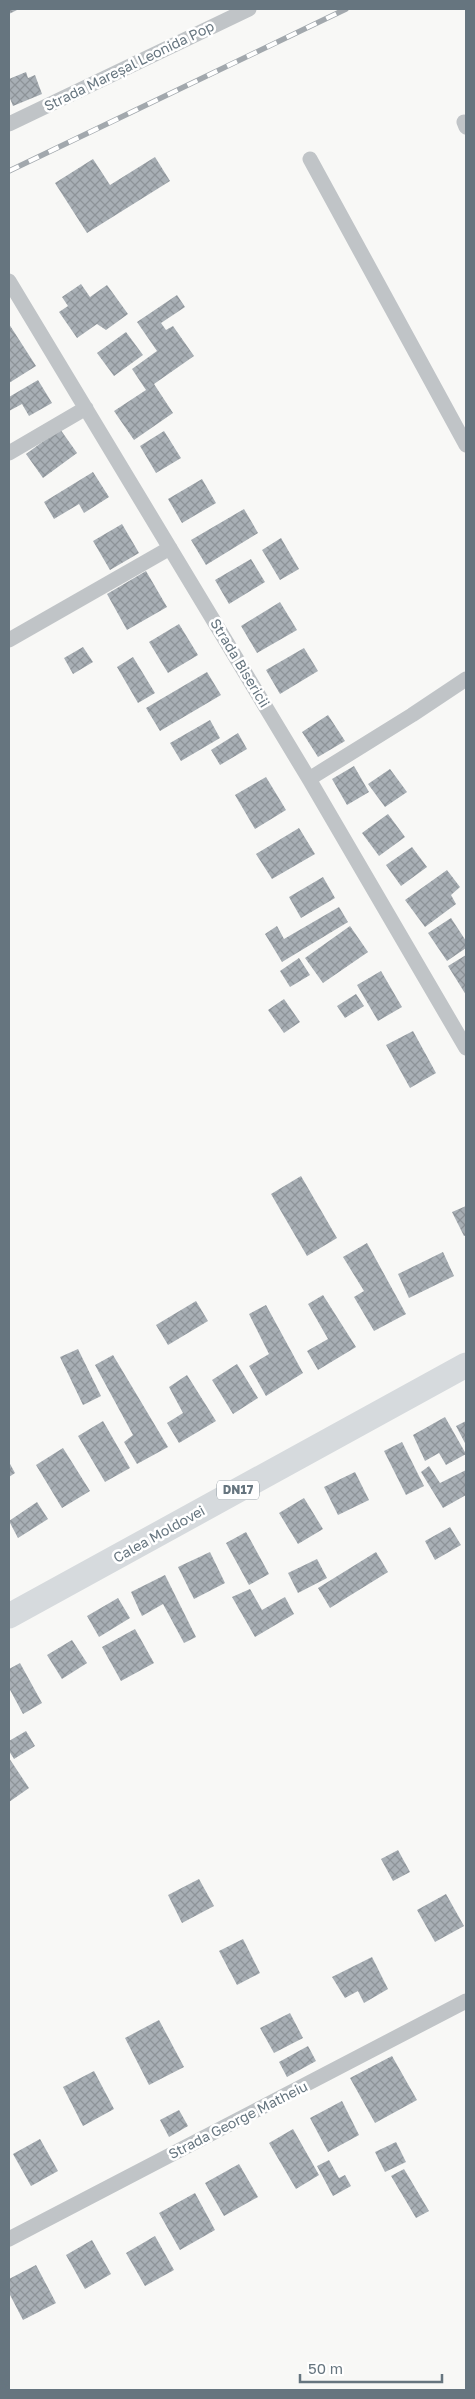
<svg xmlns="http://www.w3.org/2000/svg" width="475" height="2399" font-family="'Golos Text',sans-serif">
<style>
.building{fill:url(#building-cross-hatch)}
.lines{fill:none;stroke-linecap:round;stroke-linejoin:round}
.minor{stroke:#c0c4c7;stroke-width:15}
.trunk{stroke:#d6dadd;stroke-width:25}
.rail-casing{stroke:#a2a8ad;stroke-width:5.5}
.rail{stroke:#fff;stroke-width:4;stroke-dasharray:11;stroke-linecap:butt}
.labels{text-anchor:middle;stroke-width:5;stroke-linejoin:round;paint-order:stroke}
.shield{fill:#fff;stroke:#949ea5;stroke-width:1}
.shield-label{font-size:12px;font-weight:bold;fill:#66757f}
.street-label{font-size:14px;fill:#66757f;stroke:#fff}
</style>
<defs>
<pattern id="building-cross-hatch" width="8" height="8" patternUnits="userSpaceOnUse" patternTransform="scale(1.25)"><rect width="8" height="8" fill="#a8afb5"/><path d="M0 0l8 8M0 8l8-8" fill="none" stroke="#8d9398"/></pattern>
</defs>
<rect width="100%" height="100%" fill="#f8f8f6"/>
<path class="building" d="M9,9H19L9,14Z
M26,72L28,78L35,75L42,94L13,106L9,96V79Z
M155,157L170,181L87,233L55,183L93,159L110,185Z
M81,284L90,297L107,285L128,314L106,330L97,324L77,338L59,312L68,306L62,297Z
M177,295L185,307L161,323L166,330L173,326L194,356L154,384L173,413L134,440L114,411L146,390L132,369L157,351L137,322Z
M9,324L36,366L9,383Z
M126,332L143,355L114,376L97,353Z
M38,380L52,403L29,416L22,404L9,411V397Z
M60,429L77,453L43,478L26,454Z
M164,431L181,458L156,473L140,446Z
M93,472L109,497L84,513L79,504L54,519L44,502Z
M202,479L216,503L182,523L168,499Z
M244,509L258,533L206,565L191,540Z
M122,524L139,553L110,570L93,541Z
M281,538L299,569L280,580L262,550Z
M251,559L265,582L229,604L215,580Z
M146,571L167,607L127,630L107,594Z
M280,602L297,630L257,653L241,626Z
M179,624L198,655L168,673L149,642Z
M83,647L93,662L73,674L64,658Z
M304,648L318,671L280,694L266,670Z
M133,657L155,693L138,703L117,667Z
M207,672L221,695L160,731L146,708Z
M328,715L345,741L318,757L302,732Z
M210,720L220,738L181,761L170,743Z
M238,733L247,749L220,765L211,750Z
M354,766L369,792L347,805L332,779Z
M390,769L407,792L385,807L368,784Z
M266,777L286,810L255,829L235,795Z
M388,814L405,837L379,856L362,833Z
M299,828L315,854L272,879L256,854Z
M412,847L427,867L401,886L386,865Z
M447,870L460,887L451,895L456,904L425,927L405,900Z
M323,877L335,898L301,918L289,897Z
M339,907L348,922L282,962L265,934L277,926L284,939Z
M451,918L466,941V948L447,961L428,933Z
M350,926L368,952L323,983L305,958Z
M466,955V995L448,966Z
M299,958L310,975L290,987L280,971Z
M381,971L402,1007L378,1021L357,985Z
M356,994L364,1006L345,1018L337,1006Z
M284,999L300,1022L284,1033L268,1010Z
M413,1031L436,1073L410,1088L386,1045Z
M301,1176L337,1238L307,1256L271,1194Z
M466,1206V1235L464,1236L452,1212Z
M367,1243L406,1314L374,1331L354,1297L364,1291L343,1257Z
M443,1252L454,1276L409,1298L398,1274Z
M323,1295L356,1347L318,1370L307,1351L328,1339L308,1304Z
M196,1301L208,1321L168,1345L156,1325Z
M266,1305L303,1373L266,1396L249,1366L269,1354L249,1314Z
M78,1349L101,1396L83,1405L60,1357Z
M113,1355L168,1447L137,1464L124,1442L133,1435L95,1365Z
M237,1364L258,1398L233,1414L212,1380Z
M187,1375L216,1421L179,1443L167,1423L183,1413L169,1387Z
M445,1417L466,1454L446,1465L439,1453L425,1461L413,1435Z
M103,1421L130,1468L105,1482L78,1436Z
M466,1421V1445L456,1426Z
M402,1442L424,1486L406,1495L384,1451Z
M63,1448L90,1491L62,1508L36,1465Z
M9,1462L15,1473L9,1477Z
M429,1466L440,1483L466,1470V1495L443,1508L421,1472Z
M355,1472L369,1500L338,1515L324,1487Z
M304,1498L323,1529L298,1544L279,1513Z
M37,1502L48,1519L18,1538L9,1521Z
M450,1527L461,1545L435,1560L425,1541Z
M246,1532L269,1574L249,1585L226,1543Z
M210,1552L225,1583L194,1599L178,1567Z
M376,1552L388,1572L330,1608L318,1588Z
M317,1559L327,1578L298,1593L288,1573Z
M165,1575L196,1637L184,1643L163,1604L142,1616L131,1592Z
M250,1589L262,1610L285,1597L294,1614L255,1637L232,1597Z
M118,1598L130,1618L99,1637L87,1616Z
M135,1629L154,1663L121,1681L102,1647Z
M72,1640L87,1663L62,1679L47,1655Z
M20,1663L42,1703L23,1714L9,1688V1669Z
M26,1731L35,1746L14,1759L9,1751V1741Z
M9,1758L29,1788L9,1802Z
M398,1850L410,1872L393,1881L381,1859Z
M199,1879L214,1906L182,1923L168,1895Z
M446,1894L464,1926L435,1942L417,1910Z
M243,1939L260,1973L237,1985L219,1951Z
M372,1957L388,1989L364,2003L358,1991L345,1998L332,1977Z
M290,2013L303,2038L274,2053L260,2028Z
M159,2020L184,2067L149,2085L125,2038Z
M308,2046L316,2061L287,2077L279,2062Z
M392,2056L417,2100L375,2123L350,2078Z
M94,2071L114,2109L83,2126L63,2087Z
M342,2101L359,2135L328,2152L310,2118Z
M179,2110L188,2126L169,2137L160,2120Z
M293,2129L319,2175L296,2189L269,2143Z
M40,2139L58,2171L31,2186L13,2154Z
M396,2142L406,2162L385,2172L375,2152Z
M329,2160L339,2178L345,2175L351,2186L333,2196L317,2166Z
M239,2164L258,2197L224,2216L205,2183Z
M404,2169L429,2211L416,2218L391,2176Z
M195,2193L215,2230L180,2250L159,2213Z
M155,2236L174,2270L145,2286L126,2253Z
M92,2240L111,2274L85,2289L66,2255Z
M36,2265L56,2303L23,2320L9,2293V2279Z"/>
<g class="lines">
<path class="minor" d="M464,122L466,127
M9,124L249,9
M310,159L466,445
M9,281L309,779L466,1048
M9,453L86,408
M9,640L170,548
M309,779L412,715L466,679
M9,2239L466,2001"/>
<path class="trunk" d="M9,1616L466,1365"/>
<g class="rail-casing">
<path id="rail" d="M9,171L346,9"/>
</g>
<use href="#rail" class="rail"/>
</g>
<g class="labels">
<rect class="shield" x="217" y="1480.5" width="42" height="19" rx="4"/>
<g class="shield-label">
<text x="238" y="1494">DN17</text>
</g>
<g class="street-label">
<text transform="translate(129 66) rotate(-26)" y="5">Strada Mareșal Leonida Pop</text>
<text transform="translate(240 663) rotate(59)" y="5">Strada Bisericii</text>
<text transform="translate(159 1534) rotate(-29)" y="5">Calea Moldovei</text>
<text transform="translate(238 2120) rotate(-27)" y="5">Strada George Matheiu</text>
</g>
</g>
<rect width="475" height="2399" fill="none" stroke="#66757f" stroke-width="20"/>
<path d="M300 2374v8h142v-8" fill="none" stroke="#66757f" stroke-width="2.5"/>
<text x="308" y="2374" font-size="15" fill="#66757f" stroke="#ffffff" stroke-width="4" paint-order="stroke">50 m</text>
</svg>
